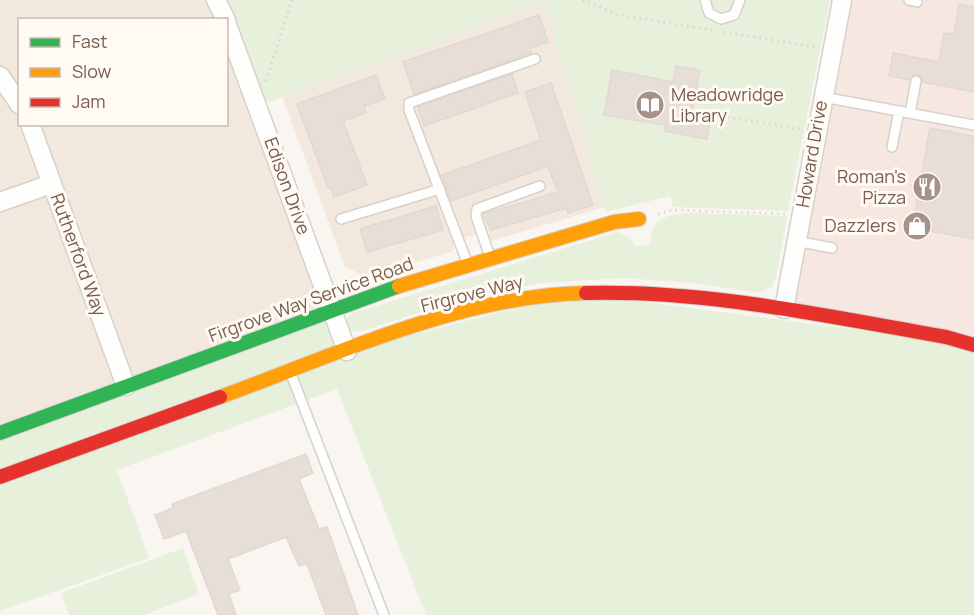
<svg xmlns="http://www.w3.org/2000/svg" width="974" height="615" font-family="Manrope,sans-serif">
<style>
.residential{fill:#f2e8de}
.commercial{fill:#f6e8e1}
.green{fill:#e7f0db}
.building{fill:#e6ded7;stroke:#e2d8d2;stroke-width:1.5}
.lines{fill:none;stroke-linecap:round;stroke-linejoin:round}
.lane-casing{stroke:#d7d1cb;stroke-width:12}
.street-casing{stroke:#d7d1cb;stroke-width:21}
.fast-casing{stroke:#d9d2cb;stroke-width:16}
.slow-casing{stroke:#d9d2cb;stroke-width:16}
.jam-casing{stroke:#d9d2cb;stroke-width:16}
.path{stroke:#dcd5d0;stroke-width:3;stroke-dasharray:1.5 4.5;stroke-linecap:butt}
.lane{stroke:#fefefd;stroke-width:9}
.street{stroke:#fefefd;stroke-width:18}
.fast{stroke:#30b455;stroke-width:14}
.slow{stroke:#ff9f0a;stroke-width:14}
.jam{stroke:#e5322d;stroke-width:14}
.labels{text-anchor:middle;stroke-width:6;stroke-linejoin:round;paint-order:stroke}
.poi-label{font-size:18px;fill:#7a5c4d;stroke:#fffaf3;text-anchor:end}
.street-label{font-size:18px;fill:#7a5c4d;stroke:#fffaf3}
</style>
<rect width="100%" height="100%" fill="#f9f5f0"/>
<path class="residential" d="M0,0H216L226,19L20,20V124H226L227,22L332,310L0,433Z
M545,1L605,207L490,241L488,232L459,239L455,241L453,251L368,277L345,267L282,96Z"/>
<path class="commercial" d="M842,0H974V345L784,309Z"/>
<path class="green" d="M216,0H830L788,211L673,207L670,196L606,212L545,2L258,106Z
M695,213L787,216L776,278L772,284L774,286L759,293L694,283L624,278L542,283L467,297L359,332L348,330L345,322L350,314L618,232L630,238L635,247L651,244C649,215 673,214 695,213Z
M576,293L974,345V615H426L337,389L117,470L149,558L0,611V433L332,310L347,351Z
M183,548L199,594L144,615H69L61,593Z"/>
<path class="building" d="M959,4L974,7V92L923,82L918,75L909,80L889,76L893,53L939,62L944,33L954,34Z
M539,15L548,42L530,48L531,53L414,94L403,62Z
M676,66L700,70L692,112L711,116L707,139L664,131L665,125L604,115L612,70L673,82Z
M512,74L518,93L424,126L418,107Z
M376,75L385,99L364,106L366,113L343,121L367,185L334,197L331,187L328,188L297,104Z
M551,83L593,205L568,213L567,208L491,230L483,214L558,192L548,166L451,201L442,175L541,140L525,92Z
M930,128L974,136V239L912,228Z
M436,206L443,230L367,252L360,229Z
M306,454L313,473L299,479L319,529L327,527L358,615H326L307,564L299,566L286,537L228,559L240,590L229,594L236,615H218L186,531L164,539L155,515L173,508L172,504Z"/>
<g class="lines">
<g class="lane-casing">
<path id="lane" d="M705,0L709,13L721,19L734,15L740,0
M909,0L917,2
M823,97L974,125
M910,113L916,81
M892,147L899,111
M341,219L440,189
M796,241L832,248
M490,257L476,216L477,209L540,186
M467,262L409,110V103L535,59
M291,374L384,615"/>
</g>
<g class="street-casing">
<path id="street" d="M216,0L226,20
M226,22L347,351
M0,76L20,105
M30,124L126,386
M0,202L51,184
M784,309L842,0"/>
</g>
<g class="fast-casing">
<path id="fast" d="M0,433L399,286"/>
</g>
<g class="slow-casing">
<path id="slow" d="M399,286L614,222L639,219
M220,397C335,355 463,295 586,293"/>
</g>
<g class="jam-casing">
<path id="jam" d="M586,293C708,290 826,316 946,337L974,345
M0,477L220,397"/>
</g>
<path class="path" d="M583,0L618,15L712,30
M724,32L816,47
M266,81L292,0
M692,111L800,129
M658,214L673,210L786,214"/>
<use href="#lane" class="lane"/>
<use href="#street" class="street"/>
<use href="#fast" class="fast"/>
<use href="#slow" class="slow"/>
<use href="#jam" class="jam"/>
</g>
<defs>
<g id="library-disc" transform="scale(1.5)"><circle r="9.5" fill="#a69286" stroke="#fffaf3"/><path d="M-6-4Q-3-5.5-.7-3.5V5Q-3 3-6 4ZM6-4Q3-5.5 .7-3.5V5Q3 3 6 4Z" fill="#fff"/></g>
<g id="restaurant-disc" transform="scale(1.5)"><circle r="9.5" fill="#a69286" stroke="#fffaf3"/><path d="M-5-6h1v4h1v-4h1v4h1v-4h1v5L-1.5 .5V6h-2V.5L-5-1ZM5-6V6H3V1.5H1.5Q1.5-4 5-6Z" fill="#fff"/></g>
<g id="shop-disc" transform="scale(1.5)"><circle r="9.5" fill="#a69286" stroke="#fffaf3"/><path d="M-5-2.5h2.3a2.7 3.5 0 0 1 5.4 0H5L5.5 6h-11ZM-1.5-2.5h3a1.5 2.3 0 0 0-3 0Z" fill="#fff"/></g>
</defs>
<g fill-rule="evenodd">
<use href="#library-disc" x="650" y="105"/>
<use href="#restaurant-disc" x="927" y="187"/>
<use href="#shop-disc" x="917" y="226"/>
</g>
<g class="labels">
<g class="poi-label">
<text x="671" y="101" text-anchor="start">Meadowridge<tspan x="671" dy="21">Library</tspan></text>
<text x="906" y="183">Roman's<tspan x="906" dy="21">Pizza</tspan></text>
<text x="896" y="232">Dazzlers</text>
</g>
<g class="street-label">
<text transform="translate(812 154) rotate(-80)" y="6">Howard Drive</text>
<text transform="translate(287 186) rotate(70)" y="6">Edison Drive</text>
<text transform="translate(78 255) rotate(70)" y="6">Rutherford Way</text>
<text transform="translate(472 294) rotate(-14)" y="6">Firgrove Way</text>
<text transform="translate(311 300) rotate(-20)" y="6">Firgrove Way Service Road</text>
</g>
</g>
<rect x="18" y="18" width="210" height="108" fill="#fffaf3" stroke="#cabbb1" stroke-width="1.5"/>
<rect x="30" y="38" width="30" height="9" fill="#30b455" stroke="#cabbb1" stroke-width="1.5"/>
<text x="72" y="48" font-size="18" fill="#7a5c4d">Fast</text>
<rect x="30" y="68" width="30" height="9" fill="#ff9f0a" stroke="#cabbb1" stroke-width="1.5"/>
<text x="72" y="78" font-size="18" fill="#7a5c4d">Slow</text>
<rect x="30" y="98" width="30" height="9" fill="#e5322d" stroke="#cabbb1" stroke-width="1.5"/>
<text x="72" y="108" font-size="18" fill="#7a5c4d">Jam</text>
</svg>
